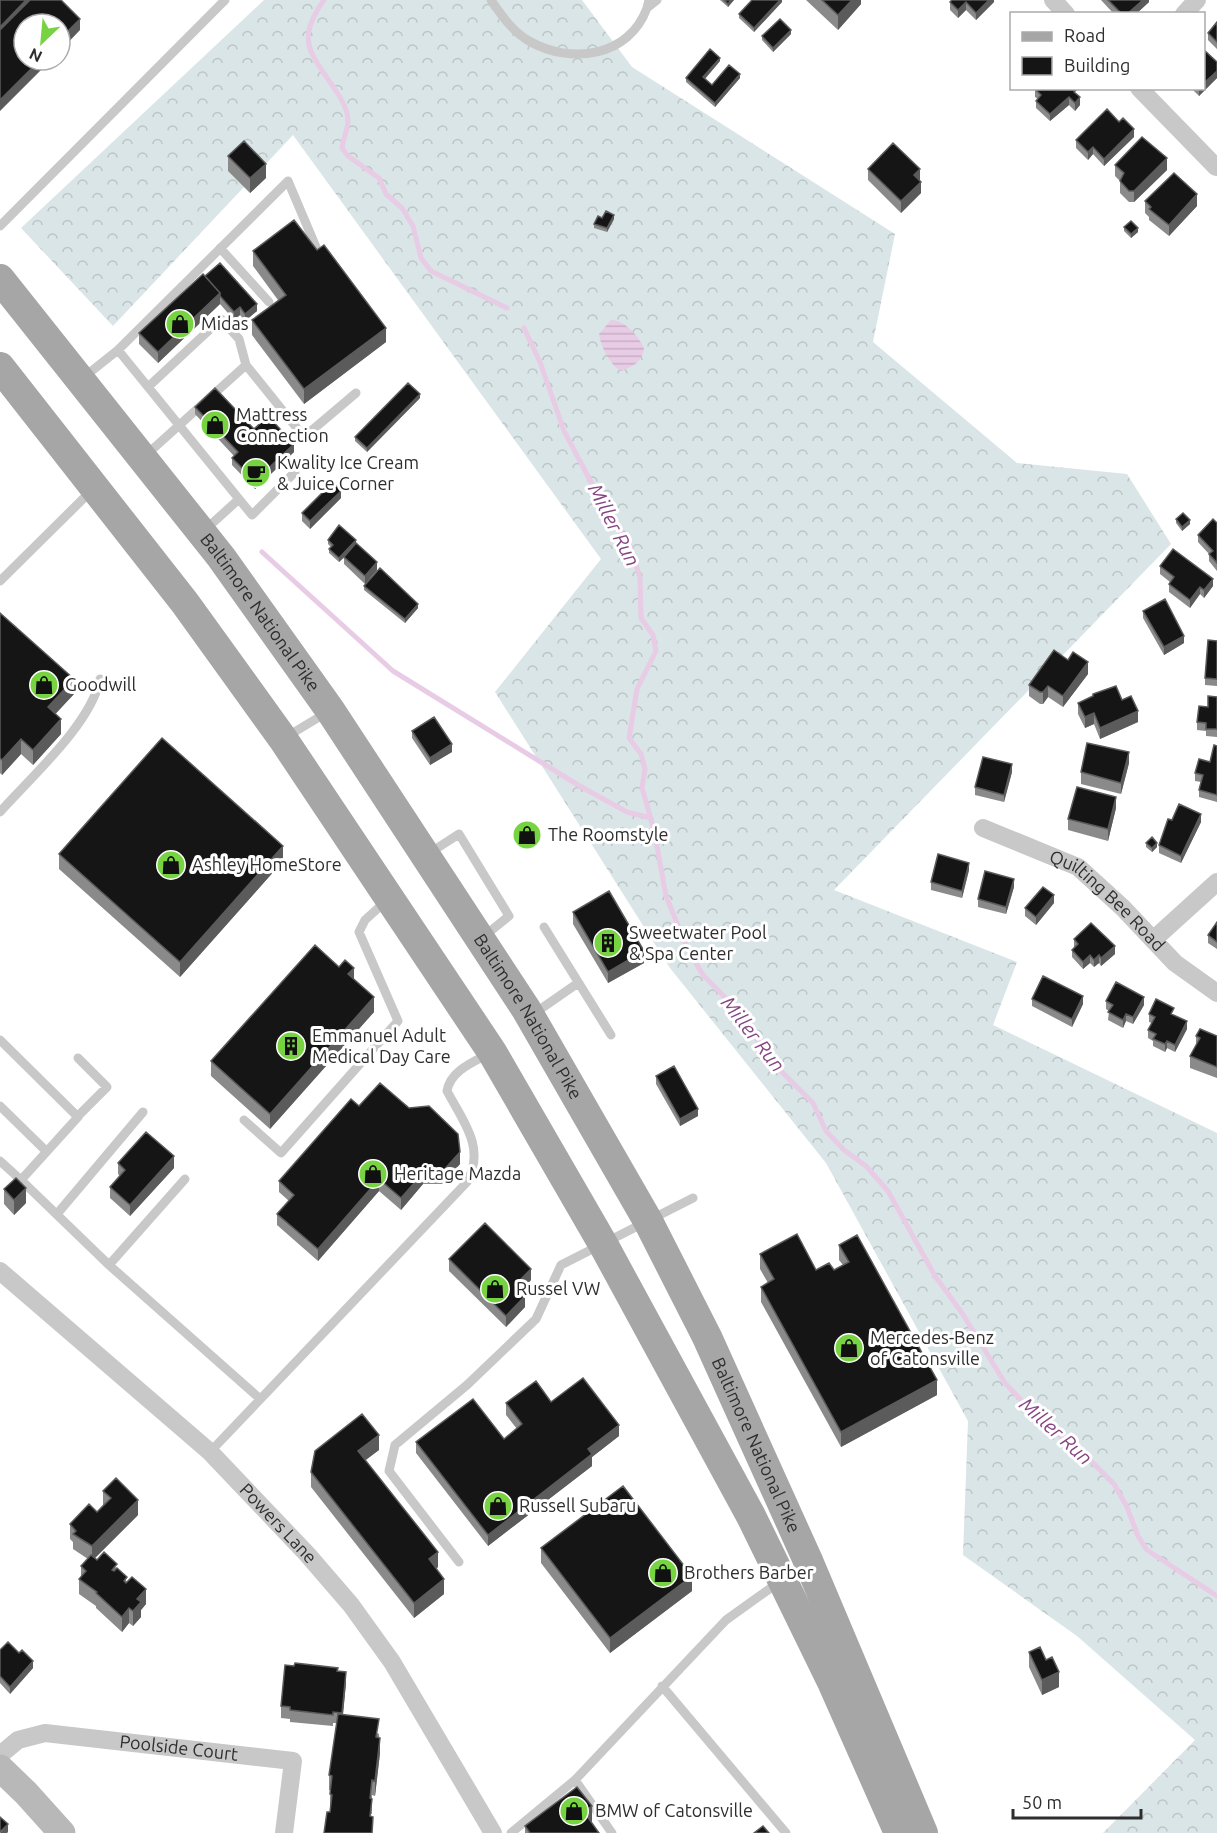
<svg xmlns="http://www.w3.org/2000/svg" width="1217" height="1833" font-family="Ubuntu,sans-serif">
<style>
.forest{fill:url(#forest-crowns)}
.water{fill:url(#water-rules)}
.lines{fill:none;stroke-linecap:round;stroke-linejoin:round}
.stream{stroke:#e8cbe5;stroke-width:5}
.lane{stroke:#c8c8c8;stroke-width:9}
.street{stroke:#c8c8c8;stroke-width:18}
.secondary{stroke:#b8b8b8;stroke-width:27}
.primary{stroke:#a6a6a6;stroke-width:30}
.wall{fill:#8a8a8a}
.shaded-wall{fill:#5b5b5b}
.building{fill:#151515;stroke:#5b5b5b;stroke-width:1.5}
.labels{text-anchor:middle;stroke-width:6;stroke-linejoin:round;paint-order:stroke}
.poi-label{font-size:18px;fill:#2e2e2e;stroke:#fff;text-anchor:start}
.street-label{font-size:18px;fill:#2e2e2e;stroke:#fff}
.water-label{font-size:20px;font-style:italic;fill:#884482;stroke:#fff}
</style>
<defs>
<pattern id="forest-crowns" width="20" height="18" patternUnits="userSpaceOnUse" patternTransform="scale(1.5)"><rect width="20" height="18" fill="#dae5e7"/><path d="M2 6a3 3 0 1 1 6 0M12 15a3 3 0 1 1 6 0" fill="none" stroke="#bbc5c6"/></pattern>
<pattern id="water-rules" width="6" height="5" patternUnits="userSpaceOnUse" patternTransform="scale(1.5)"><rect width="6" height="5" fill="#e8cbe5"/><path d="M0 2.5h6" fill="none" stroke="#c7afc5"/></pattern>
</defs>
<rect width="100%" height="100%" fill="#fff"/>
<path class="forest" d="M264,0H582L632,67L895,234L873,342L1017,463L1127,474L1171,544L834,890L1017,962L993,1025L1217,1133V1833H1103L1195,1740L1077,1636L963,1555L968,1421L826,1163L670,968L495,692L601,559L293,135L113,326L21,228Z"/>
<path class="water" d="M611,320C625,320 638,336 644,348C642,362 634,366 621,371C610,365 601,347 599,334Z"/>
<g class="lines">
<path class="stream" d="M324,0C293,43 313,55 338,94C343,102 348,111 348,120C348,129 343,139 342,148L348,156L379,178L386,194L402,208L413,226L421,258L431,271L507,308
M524,328L540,362L564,431L608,514L631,548L640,578L641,618L653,635L656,651L637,689L629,738L641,754L645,769L642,788L654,830L666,896L688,950L703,975L745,1018L767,1057L813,1103L826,1131L844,1150L866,1166L888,1191L935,1276L962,1313L1005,1383L1039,1419L1086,1456L1114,1484L1127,1507L1138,1536L1147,1550L1217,1596
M262,552L393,671L578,785L627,812L651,818"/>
<path class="lane" d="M491,0C502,16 512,31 529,41C571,65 629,57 647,8
M649,0L647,8L657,0
M0,226L225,0
M220,248L269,302
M118,350L288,181L316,247
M84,377L118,350L239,499L206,529
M148,387L221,319L239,339L246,365L304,437L356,393
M145,456L246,365
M239,499L252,515L295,472
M0,581L92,490
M286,737L326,713
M0,812C31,777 91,724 100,679
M428,854L459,834L509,916L483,937
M544,927L611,1035
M532,1015L578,983
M0,1040L78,1117L21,1180L0,1161
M0,1106L46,1151
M77,1117L107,1087L78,1058
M244,1120L281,1153L398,1021L359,932L365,920L386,901
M185,1179L109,1265L259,1398
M21,1180L109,1265
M57,1214L143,1112
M210,1452L467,1182C486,1148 463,1121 447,1091C450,1071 473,1062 490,1053
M459,1562L389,1471L395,1445L467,1385L536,1319L561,1265L693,1198
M662,1686L786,1833
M575,1780L612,1833
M511,1833L575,1780L726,1620L779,1582"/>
<g class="street">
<path d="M1053,0L1066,14"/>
<path d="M1184,14L1197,0"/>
<path d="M1139,88L1216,167"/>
<path id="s1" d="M983,828L1078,867L1123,908L1175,963L1217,993"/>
<path d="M1153,940L1217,882"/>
<path id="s2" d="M0,1271L210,1452L307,1554L351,1605L392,1662L493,1833"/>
<path id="s3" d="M0,1755L18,1740L45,1733L293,1761L284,1833"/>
</g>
<path class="secondary" d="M0,1768L26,1793L62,1833"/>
<g class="primary">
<path id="s4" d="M0,279L221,557L330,710L526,1009L648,1221L707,1337L809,1563L923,1833"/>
<path d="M0,367L185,603L283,739L492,1052L603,1244L751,1516L832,1682L899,1833"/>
</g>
</g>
<path class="wall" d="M720,0H734L728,7Z
M782,0V2L754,32L739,18V14Z
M806,0H861V4L838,30Z
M994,0V2L976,20L966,10L958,18L950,10V2Z
M1101,0H1149V2L1136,14H1114Z
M1217,22V49L1208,40V33Z
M791,34L773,52L762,40V36Z
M720,61L705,79L712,85L740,78L715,107L686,82V78Z
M1217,62V78L1199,96L1191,88H1203Z
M1035,89L1078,95L1080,105L1075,111L1069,105L1050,121L1036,108V101L1038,99L1035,97Z
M1134,137L1104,166L1093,154L1088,160L1076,148V140Z
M228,156L266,178L250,193L228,171Z
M1115,165L1167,170L1134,202H1129L1120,193V181L1115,176Z
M868,169L920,181L921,193L901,213L868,180Z
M1145,201L1197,206L1169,236L1149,220V217L1145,213Z
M602,218L614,219L607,232L594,228V224Z
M1124,227L1138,232L1131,238L1124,231Z
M253,251L386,342L304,404L252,335V320L278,300L253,266Z
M205,276L257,311L245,321L240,315L234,320L220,304L158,363L139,344V333Z
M420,398L367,452L355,441V437Z
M195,407L254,429L294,452L255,489L232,465V458L234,456L195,414Z
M341,498L310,529L302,521V513Z
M1176,519L1190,524L1182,531L1176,523Z
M1217,523V571L1209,561V554L1198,542V535Z
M328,540L356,543L377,570L365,584L344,564V558L339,562L329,553V549L331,547L328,544Z
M1160,566L1213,586L1204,598L1200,594L1190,608L1169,592V584L1170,582L1160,574Z
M364,586L418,608L405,623L364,590Z
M1143,611L1184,643L1164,655L1143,618Z
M0,613L74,694L55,714L61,734L33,765L21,754L2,775L0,773Z
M1217,641V686L1205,685V678Z
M1088,674L1063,707L1048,697L1043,704H1040L1029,696V685Z
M1093,694L1122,700L1138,722L1100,739L1094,724L1085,728L1078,714V703L1093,697Z
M1217,697V737L1206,736V731L1197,730V722L1208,707Z
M412,731L452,752L430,765L412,738Z
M1217,746V802L1199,797V790L1201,782L1195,781V773L1210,762Z
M1129,763L1121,794L1081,784V772Z
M1012,772L1004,802L975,795V787Z
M1116,808L1108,841L1068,830V819Z
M1172,820L1201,822L1181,863L1159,853V845Z
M1146,843L1157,847L1152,852L1146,847Z
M59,854L283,861L180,977L59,869Z
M969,870L962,898L931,890V882Z
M1014,887L1006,914L978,907V899Z
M1054,903L1036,925L1025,916V908Z
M573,912L644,963L608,983L573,924Z
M1217,922V949L1208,943V935Z
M1074,939L1115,954L1101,966L1099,963L1094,967L1090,963L1083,969L1072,957V950L1074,948Z
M354,979L374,1012L270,1129L211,1076V1061Z
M1032,999L1083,1004L1072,1027L1032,1006Z
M1106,1001L1144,1005L1133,1024L1126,1021L1123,1028L1108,1020L1109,1011L1106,1009Z
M1149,1014L1174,1015L1187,1029L1175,1052L1167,1048L1165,1052L1153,1046V1041L1148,1038V1030L1152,1023L1149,1022Z
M1196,1036H1217V1078L1190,1068V1056L1196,1045Z
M656,1076L698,1116L680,1126L656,1084Z
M359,1106L460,1164L442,1184H423L401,1210L379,1191L318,1261L277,1225V1214L289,1201L279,1192V1181Z
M118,1163L174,1168L130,1216L110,1198V1187L120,1176L118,1174Z
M4,1189L26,1203L14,1215L4,1204Z
M839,1245L937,1395L841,1447L761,1302V1287L768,1283L760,1269V1254L816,1270H834L843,1265L839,1260Z
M449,1259L531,1280L520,1291L525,1307L506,1327L449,1271Z
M551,1402L619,1436L592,1457V1466L488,1546L416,1453V1442L504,1439L517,1429L506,1415V1403Z
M379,1450L365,1460L438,1567L436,1569L444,1594L414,1618L311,1487V1472Z
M103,1491L138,1515L95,1558L117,1568L127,1582L146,1604L141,1610V1617L133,1626L129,1623L122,1632L96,1608V1606L79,1594V1579L81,1577V1566L88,1559L73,1549V1542L70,1539V1524L97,1512L103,1505Z
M541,1548L692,1591L610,1653L541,1563Z
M0,1650L33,1668L10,1694L0,1683Z
M1029,1652L1059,1687L1042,1695L1029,1667Z
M338,1671L346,1683L343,1715L379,1734L380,1753L375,1796L372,1795V1814L330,1812V1790H329V1775L337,1723H333V1726L290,1722V1719L281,1718V1706Z
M592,1821L591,1822L599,1833H525V1826Z"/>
<path class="shaded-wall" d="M26,0H41L0,42V27Z
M731,0H734L728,7V4Z
M780,0H782V2L754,32V28Z
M852,0H861V4L838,30V15Z
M989,0H994V2L976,20V13Z
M1143,0H1149V2L1136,14H1127Z
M966,2V10L958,18V10Z
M80,19V30L60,51V39Z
M791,30V34L773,52V48Z
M720,58V61L703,81V77Z
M40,60H51L0,111V100Z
M1217,71V78L1199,96V89L1203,88V84Z
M740,74V78L715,107V103Z
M1069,97V105L1050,121V114Z
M1080,97V105L1075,111V103Z
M1134,129V137L1104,166V159Z
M1093,147V154L1088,160V152Z
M1167,158V170L1134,202V191Z
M266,164V178L250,193V178Z
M920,169V181L914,175Z
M921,182V193L901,213V201Z
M1197,194V206L1169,236V225Z
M614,215V219L607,232V228Z
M1138,228V232L1131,238V234Z
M220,293V304L158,363V352Z
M257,304V311L245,321V314Z
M240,307V315L234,320V312Z
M386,328V342L304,404V389Z
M420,394V398L367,452V448Z
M294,444V452L255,489V481Z
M341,491V498L310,529V521Z
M1190,520V524L1182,531V527Z
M356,540V544L339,562V558Z
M377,562V570L365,584V576Z
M1213,579V586L1204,598V590Z
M1200,587V594L1190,608V600Z
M418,604V608L405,623V619Z
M1184,636V643L1164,655V647Z
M1088,662V674L1063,707V696Z
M74,679V694L48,722V707Z
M1048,686V697L1043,704V692Z
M1138,711V722L1100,739V728Z
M1094,713V724L1085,728V717Z
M61,719V734L33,765V750Z
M21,739V754L2,775V760Z
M452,744V752L430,765V758Z
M1129,752V763L1121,794V783Z
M1012,764V772L1004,802V795Z
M1116,797V808L1108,841V829Z
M1201,814V822L1181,863V856Z
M1157,843V847L1152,852V848Z
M283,846V861L180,977V962Z
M969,863V870L962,898V891Z
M1014,879V887L1006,914V907Z
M1054,895V903L1036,925V917Z
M1115,946V954L1101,966V958Z
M644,951V963L608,983V972Z
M1090,955V963L1083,969V962Z
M1099,955V963L1094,967V960Z
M354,968V983L348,974Z
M1083,996V1004L1072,1027V1019Z
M374,997V1012L270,1129V1114Z
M1144,997V1005L1133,1024V1017Z
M1126,1014V1021L1123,1028V1020Z
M1187,1021V1029L1175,1052V1045Z
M1167,1041V1048L1165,1052V1044Z
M698,1109V1116L680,1126V1119Z
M460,1152V1164L442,1184V1172Z
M174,1156V1168L130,1216V1205Z
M423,1173V1184L401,1210V1198Z
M379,1179V1191L318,1261V1249Z
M26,1188V1203L14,1215V1200Z
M531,1269V1280L515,1297V1285Z
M525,1296V1307L506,1327V1316Z
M937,1380V1395L841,1447V1432Z
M619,1425V1436L592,1457V1466L488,1546V1535L588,1449Z
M379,1435V1450L358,1466V1451Z
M138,1500V1515L92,1561V1546Z
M438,1552V1567L429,1574V1559Z
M692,1576V1591L610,1653V1638Z
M444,1579V1594L414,1618V1603Z
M146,1589V1604L141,1610V1617L133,1626V1611L137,1599Z
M129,1608V1623L122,1632V1617Z
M33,1661V1668L10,1694V1687Z
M346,1672V1683L342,1724V1713Z
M1059,1672V1687L1042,1695V1680Z
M380,1738V1753L375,1796V1781Z
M592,1806V1821L584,1827V1812Z
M8,1824V1832L7,1833H0Z"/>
<path class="building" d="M0,0H26L0,27Z
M30,0H61L80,19L60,39V24H24V60H40L0,100V30Z
M724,0H731L728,4Z
M752,0H780L754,28L739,14Z
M822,0H852L838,15Z
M952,0H989L976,13L966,2L958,10L950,2Z
M1108,0H1143L1127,14H1122Z
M780,19L791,30L773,48L762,36Z
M1217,22V42L1208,33Z
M710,49L720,58L703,77L712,85L729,65L740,74L715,103L686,78Z
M1203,49L1217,62V71L1203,84Z
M1036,88H1078L1074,92L1080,97L1075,103L1069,97L1050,114L1036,101L1041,95L1035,89Z
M1107,109L1119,122L1123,118L1134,129L1104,159L1093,147L1088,152L1076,140Z
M1142,137L1167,158L1134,191H1129L1120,181L1124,173L1115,165Z
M244,141L266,164L250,178L228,156Z
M893,143L920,169L914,175L921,182L901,201L868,169Z
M1174,173L1197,194L1169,225L1149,209L1151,207L1145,201Z
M606,211L614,215L607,228L594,224L598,216L602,218Z
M294,220L317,250L324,245L386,328L304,389L252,320L286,295L253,251Z
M1131,221L1138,228L1131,234L1124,227Z
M220,263L257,304L245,314L240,307L234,312L220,296V293L205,276Z
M203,274L220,293L158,352L139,333Z
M408,383L420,394L367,448L355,437Z
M215,388L254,429L268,416L294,444L255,481L232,458L238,452L195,407Z
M333,482L341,491L310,521L302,513Z
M1183,513L1190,520L1182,527L1176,519Z
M1213,519L1217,523V563L1209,554L1213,551L1198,535Z
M339,525L356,540L339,558L329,549L333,545L328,540Z
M356,543L377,562L365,576L344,557Z
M1173,549L1213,579L1204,590L1200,587L1190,600L1169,584L1174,577L1160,566Z
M380,568L418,604L405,619L364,586Z
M1165,599L1184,636L1164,647L1143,611Z
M0,613L74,679L48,707L61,719L33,750L21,739L2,760L0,758Z
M1208,640L1217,641V679L1205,678Z
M1054,650L1068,660L1073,652L1088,662L1063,696L1048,686L1043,692H1040L1029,685Z
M1116,686L1122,700L1131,696L1138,711L1100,728L1094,713L1085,717L1078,703L1093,696V694Z
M1208,696L1217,697V729H1206V723L1197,722L1199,706L1208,707Z
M434,717L452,744L430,758L412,731Z
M162,738L283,846L180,962L59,854Z
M1087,743L1129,752L1121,783L1081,772Z
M1214,745L1217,746V795L1199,790L1203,775L1195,773L1199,759L1210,762Z
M983,757L1012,764L1004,795L975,787Z
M1077,787L1116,797L1108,829L1068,819Z
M1179,804L1201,814L1181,856L1159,845L1168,819L1172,820Z
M1152,837L1157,843L1152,848L1146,843Z
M938,854L969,863L962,891L931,882Z
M985,871L1014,879L1006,907L978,899Z
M1043,887L1054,895L1036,917L1025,908Z
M609,891L644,951L608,972L573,912Z
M1217,922V942L1208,935Z
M1091,923L1115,946L1101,958L1099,955L1094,960L1090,955L1083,962L1072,950L1078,944L1074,939Z
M315,945L339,967L345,960L354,968L348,974L374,997L270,1114L211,1061Z
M1043,976L1083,996L1072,1019L1032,999Z
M1116,982L1144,997L1133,1017L1126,1014L1123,1020L1108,1012L1113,1005L1106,1001Z
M1156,999L1174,1008L1171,1014L1187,1021L1175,1045L1167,1041L1165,1044L1153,1039L1156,1034L1148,1030L1155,1017L1149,1014Z
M1200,1029L1217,1036V1067L1190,1056L1200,1038L1196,1036Z
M674,1066L698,1109L680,1119L656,1076Z
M380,1083L409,1108L429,1106L458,1134L460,1152L442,1172L423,1173L401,1198L379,1179L318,1249L277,1214L294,1195L279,1181L351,1099L359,1106Z
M146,1132L174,1156L130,1205L110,1187L125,1170L118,1163Z
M16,1178L26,1188L14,1200L4,1189Z
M485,1223L531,1269L515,1285L525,1296L506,1316L449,1259Z
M797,1234L816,1270L829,1263L834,1270L849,1262L839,1245L857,1235L937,1380L841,1432L761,1287L774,1279L760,1254Z
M583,1378L619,1425L588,1449L592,1454L488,1535L416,1442L473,1399L504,1439L522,1424L506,1403L536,1381L551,1402Z
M362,1414L379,1435L358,1451L438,1552L429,1559L444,1579L414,1603L311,1472L315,1451Z
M116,1478L138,1500L92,1546L73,1534L76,1531L70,1524L89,1504L97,1512L111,1498L103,1491Z
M623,1486L692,1576L610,1638L541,1548Z
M104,1552L117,1564L112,1570L114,1571L117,1568L127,1577L124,1581L126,1583L132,1577L146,1589L137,1599L141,1602L133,1611L129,1608L122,1617L96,1593L97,1592L79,1579L86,1571L81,1566L91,1555L97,1560Z
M8,1642L19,1653L22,1650L33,1661L10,1687L0,1676V1650Z
M1040,1647L1046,1660L1052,1657L1059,1672L1042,1680L1029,1652Z
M295,1663L338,1668L337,1671L346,1672L342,1713L333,1712V1715L290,1710V1707L281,1706L285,1665L294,1666Z
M338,1714L379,1719L376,1737L380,1738L375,1781L372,1780L370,1798L372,1799L370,1816L373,1817L372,1833H324L327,1812H330L332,1795L330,1794L332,1776L329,1775Z
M577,1787L592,1806L584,1812L599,1833H530L525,1826Z
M0,1817L8,1824L0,1832Z
M763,1826L769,1833H754Z"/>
<defs>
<g id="shop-disc" transform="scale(1.5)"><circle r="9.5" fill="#78d342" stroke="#fff"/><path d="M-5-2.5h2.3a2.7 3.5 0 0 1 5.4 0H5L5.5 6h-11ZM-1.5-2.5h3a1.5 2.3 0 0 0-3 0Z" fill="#111"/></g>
<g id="cafe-disc" transform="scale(1.5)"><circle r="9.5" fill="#78d342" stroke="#fff"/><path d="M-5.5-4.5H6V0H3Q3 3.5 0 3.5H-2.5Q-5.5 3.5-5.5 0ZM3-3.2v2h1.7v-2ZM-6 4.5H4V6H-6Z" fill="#111"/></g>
<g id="building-disc" transform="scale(1.5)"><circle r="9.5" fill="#78d342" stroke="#fff"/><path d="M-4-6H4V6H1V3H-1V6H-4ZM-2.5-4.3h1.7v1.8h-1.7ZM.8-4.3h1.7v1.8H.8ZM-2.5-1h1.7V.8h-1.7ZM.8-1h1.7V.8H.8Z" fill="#111"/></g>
</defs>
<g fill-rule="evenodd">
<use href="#shop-disc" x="180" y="324"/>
<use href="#shop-disc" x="215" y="425"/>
<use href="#cafe-disc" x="256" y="473"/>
<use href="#shop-disc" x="44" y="685"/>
<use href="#shop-disc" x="527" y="835"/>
<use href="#shop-disc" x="171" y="865"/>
<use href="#building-disc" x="608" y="943"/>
<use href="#building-disc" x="291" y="1046"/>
<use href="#shop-disc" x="373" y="1174"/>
<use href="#shop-disc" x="495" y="1289"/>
<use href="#shop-disc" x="849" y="1348"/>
<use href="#shop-disc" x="498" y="1506"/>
<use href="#shop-disc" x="663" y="1573"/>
<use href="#shop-disc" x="574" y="1811"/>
</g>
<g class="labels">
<g class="poi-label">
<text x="201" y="330">Midas</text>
<text x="236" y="421">Mattress<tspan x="236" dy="21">Connection</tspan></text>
<text x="277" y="469">Kwality Ice Cream<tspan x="277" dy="21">&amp; Juice Corner</tspan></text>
<text x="65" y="691">Goodwill</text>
<text x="548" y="841">The Roomstyle</text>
<text x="192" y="871">Ashley HomeStore</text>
<text x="629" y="939">Sweetwater Pool<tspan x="629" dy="21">&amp; Spa Center</tspan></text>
<text x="312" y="1042">Emmanuel Adult<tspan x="312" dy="21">Medical Day Care</tspan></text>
<text x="394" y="1180">Heritage Mazda</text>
<text x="516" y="1295">Russel VW</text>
<text x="870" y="1344">Mercedes-Benz<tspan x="870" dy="21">of Catonsville</tspan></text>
<text x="519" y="1512">Russell Subaru</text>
<text x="684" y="1579">Brothers Barber</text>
<text x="595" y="1817">BMW of Catonsville</text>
</g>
<g class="street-label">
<text dy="6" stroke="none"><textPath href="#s4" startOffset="423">Baltimore National Pike</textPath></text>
<text dy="6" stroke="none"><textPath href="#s1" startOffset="146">Quilting Bee Road</textPath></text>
<text dy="6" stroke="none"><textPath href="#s4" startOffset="908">Baltimore National Pike</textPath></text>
<text dy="6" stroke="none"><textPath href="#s4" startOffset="1394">Baltimore National Pike</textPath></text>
<text dy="6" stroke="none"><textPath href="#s2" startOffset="376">Powers Lane</textPath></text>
<text dy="6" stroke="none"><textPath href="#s3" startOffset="186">Poolside Court</textPath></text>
</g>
<g class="water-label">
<text transform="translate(614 525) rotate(63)" y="7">Miller Run</text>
<text transform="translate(753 1034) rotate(52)" y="7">Miller Run</text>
<text transform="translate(1056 1431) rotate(42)" y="7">Miller Run</text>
</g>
</g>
<rect x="1010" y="12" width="195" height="78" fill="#ffffff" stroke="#ababab" stroke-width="1.5"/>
<rect x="1022" y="32" width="30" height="9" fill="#a6a6a6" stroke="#ababab" stroke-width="1.5"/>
<text x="1064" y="42" font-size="18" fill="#2e2e2e">Road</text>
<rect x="1022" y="57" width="30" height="18" fill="#151515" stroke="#ababab" stroke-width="1.5"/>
<text x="1064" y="72" font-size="18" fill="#2e2e2e">Building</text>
<g transform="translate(42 42) rotate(206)"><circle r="28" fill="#ffffff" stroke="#ababab" stroke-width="1.5"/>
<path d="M0-4.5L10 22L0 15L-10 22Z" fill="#78d342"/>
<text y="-9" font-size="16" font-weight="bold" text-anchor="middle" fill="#2e2e2e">N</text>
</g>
<path d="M1013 1809v9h128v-9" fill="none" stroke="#2e2e2e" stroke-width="3"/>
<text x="1022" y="1809" font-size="18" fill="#2e2e2e" stroke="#ffffff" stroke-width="4.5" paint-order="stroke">50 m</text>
</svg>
